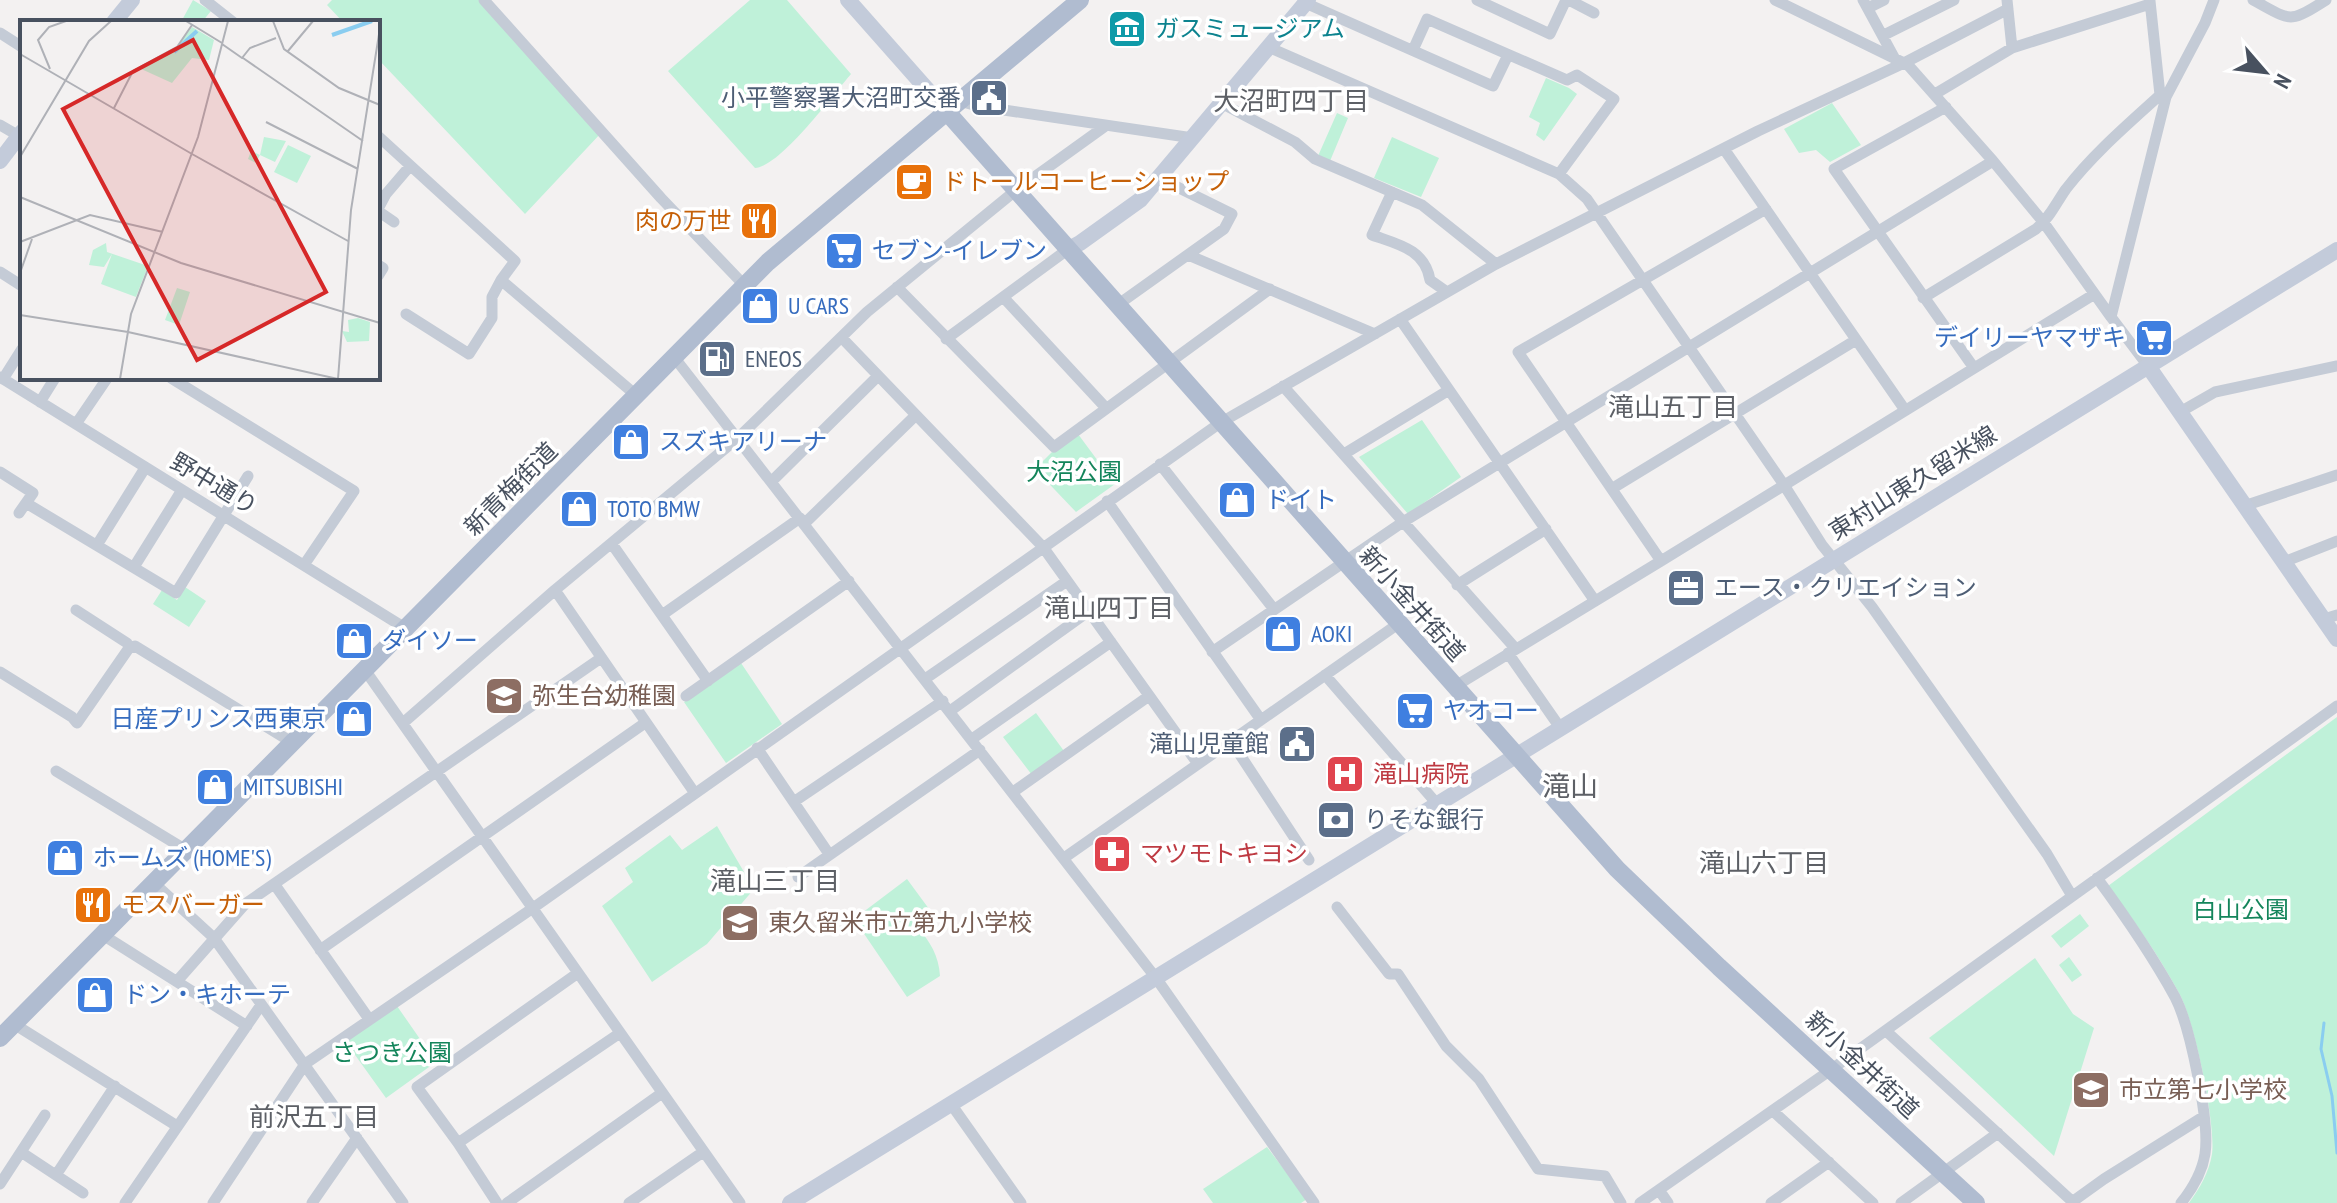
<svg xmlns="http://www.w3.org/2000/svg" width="2337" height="1203" font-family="'PT Sans Narrow','Noto Sans JP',sans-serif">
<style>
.green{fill:#bff1d9}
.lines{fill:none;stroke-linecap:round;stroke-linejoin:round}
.stream{stroke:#8acdf0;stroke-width:3}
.street{stroke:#c4cbd6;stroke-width:11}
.secondary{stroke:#c3cbda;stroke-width:16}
.primary{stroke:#b0bcd0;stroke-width:18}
.labels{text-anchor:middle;stroke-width:7;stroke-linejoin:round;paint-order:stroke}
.culture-label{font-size:24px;fill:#0d838f;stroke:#fff;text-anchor:start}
.service-label{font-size:24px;fill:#4e5e75;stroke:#fff;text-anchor:start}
.food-label{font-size:24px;fill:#c56008;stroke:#fff;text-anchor:start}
.shop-label{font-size:24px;fill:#366cbe;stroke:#fff;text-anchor:start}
.park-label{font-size:24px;fill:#14855b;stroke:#fff}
.street-label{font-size:24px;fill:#48515f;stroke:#fff}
.education-label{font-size:24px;fill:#785e54;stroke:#fff;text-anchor:start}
.health-label{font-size:24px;fill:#be3a42;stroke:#fff;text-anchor:start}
.neighbourhood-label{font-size:26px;fill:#5d6066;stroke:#fff}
.quarter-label{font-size:28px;fill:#5d6066;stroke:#fff}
.inset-river{fill:none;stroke:#8acdf0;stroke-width:4}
.inset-road{fill:none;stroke:#afb1b7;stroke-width:2}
.view{fill:#d62828;fill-opacity:0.15;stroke:#d62828;stroke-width:4}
.inset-edge{fill:none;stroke:#48515f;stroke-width:4}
</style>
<rect width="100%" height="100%" fill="#f3f1f1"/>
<path class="green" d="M193,0L211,11L202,22H181Z
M332,0H481L602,132L525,214L378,59V22H343L327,5Z
M750,0H787L851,74C833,95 780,167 755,168L668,71Z
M1546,78L1569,88L1577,94L1544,141L1536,135L1540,123L1529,117Z
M1832,103L1861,145L1830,162L1816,150L1799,153L1784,129Z
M1337,113L1348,118L1330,161L1318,156Z
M1392,137L1439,158L1421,197L1374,178Z
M1422,420L1461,477L1408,514L1359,457Z
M1078,434L1115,484L1076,512L1035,469L1053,451Z
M185,587L206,601L189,627L153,604L162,590L177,600Z
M741,663L782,724L726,763L684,702Z
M1036,713L1064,751L1032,775L1003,737Z
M2337,717V1203H2189C2200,1188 2209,1172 2212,1154C2216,1124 2194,1019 2179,993C2159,956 2134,920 2108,886Z
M717,826L754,889L707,944L652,982L602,906L633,882L625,868L670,835L682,850Z
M907,879L932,913L917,927C930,941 939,956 940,976L907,997L854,919Z
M2080,914L2089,926L2061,948L2051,936Z
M2069,957L2082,975L2072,982L2059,965Z
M2035,958L2073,1014L2094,1028L2054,1156L1929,1038Z
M397,1006L436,1062L386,1098L345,1041Z
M1267,1147L1307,1199L1301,1203H1213L1203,1189Z"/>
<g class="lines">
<path class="stream" d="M2324,1023L2321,1049L2332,1096L2337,1153"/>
<path class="street" d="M205,0L233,22
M484,0L661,198L745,286
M1477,0L1550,34L1566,0
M1569,0L1594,13
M1775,0L1908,65L1993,161L2044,223L2111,317
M1863,0L1895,59
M2007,0L2012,48
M2253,0C2292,21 2288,24 2326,0
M2150,1L2160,95
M1303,2L1493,86L1508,55
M1868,8L1884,0
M0,33L22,47
M1884,35L1954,0
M1268,47L1559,174L1587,199L1784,485L1822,545L1872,607L2047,854L2072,896
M1413,50L1427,19L1567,80L1577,75L1614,99L1559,174
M1935,94L2012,48L2150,4
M960,101L977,106L1193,138
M1221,103L1295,142L1315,159L1422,205L1496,264
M1946,107L1834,169L1974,368
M0,125L19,136
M378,136L515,261L501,280L637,396
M1724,149L1905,410
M1392,192L1372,235C1397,244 1425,249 1430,280L1447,292
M378,209L386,194L410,166
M1766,209L1518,352L1661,561L2093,295
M378,211L394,222
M1188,255L1375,334
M378,265L383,268L378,276
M0,272L22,286
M897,287L1054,447L1270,289
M1004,298L1106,408
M1923,298L2036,229C2050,218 2056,203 2066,189C2093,154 2127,125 2160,95
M1116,306L1224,229L1232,214L1159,178
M406,314L469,354L492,318V297L501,280
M1400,319L1595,601
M842,338L1043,547L1198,764
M946,339L1067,250
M674,357L1156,978L1314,1203
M2148,366L2111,317L2166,97L2205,23L2214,0
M0,377L405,628
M171,378L354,491L304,565
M3,379L22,349
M1283,386L1515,648
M40,402L55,378
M2180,412L2215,392L2337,366
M76,424L106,380L102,378
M1344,454L1449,390
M1160,464L1273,608
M0,472L33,493L19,513
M772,481L878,376
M1613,488L1856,340
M1107,501L1261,720
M26,503L176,593L248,476
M2244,506L2337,475
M805,523L916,415
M612,544L708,681
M97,545L145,468
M2284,562L2337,541
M134,567L182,490
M1457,585L1546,529
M555,590L694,792
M76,610L127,643L129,648L135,646L293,743
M662,615L800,518
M2324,619L2337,615
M1212,652L1403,522L1993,161
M1508,653L1561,729
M365,670L740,1203
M0,672L72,717L77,723L129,648
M1325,675L1438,805
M925,679L1067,581
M1454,687L1661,561
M686,696L849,581
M950,711L1089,611
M403,723L555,590L739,437L867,312L1015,191L1104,127
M972,739L1111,642
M1231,741L1309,860
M757,748L829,854
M56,771L186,850
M1013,792L1149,696
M795,801L943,701
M1064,858L1398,624
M798,877L980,750
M2097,878C2125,916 2152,955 2175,997C2190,1026 2210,1122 2205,1154C2202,1173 2193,1188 2181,1203
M154,883L214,938L403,1203
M275,885L369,1019
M1337,907L1389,974H1398L1446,1046L1479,1079L1538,1169L1605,1176L1621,1203
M103,935L247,1026
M320,950L645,723
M178,980L245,904L601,658
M14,1024L177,1126
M1886,1031L2074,1203
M951,1104L1021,1203
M1773,1111L1873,1203
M458,1143L620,1033
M21,1152L83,1193
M56,1175L115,1086
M0,1184L45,1115
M1659,1190L1668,1203
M2072,1202L2104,1179L2203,1117
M125,1203L261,1005
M213,1203L305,1064L533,908L1220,423L1496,264L1758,131L1904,63L2008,9
M312,1203L357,1138
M497,1203L458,1143L417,1087L578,973
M507,1203L662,1093
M629,1203L703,1152
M1640,1203L1832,1069L2337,706
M1771,1203L1829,1162
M1901,1203L1998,1133"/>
<path class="secondary" d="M848,0L947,112
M114,22L132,0
M0,161L22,132
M1067,250L1080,243L1140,200L1308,0
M2148,366L2337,639
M790,1203L2337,250"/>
<path class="primary" d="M947,112L1617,869L1719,967L1976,1203
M0,1038L768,262L1080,0"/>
</g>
<defs>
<g id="museum-square" transform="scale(2)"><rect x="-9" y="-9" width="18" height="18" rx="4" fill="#0f9aa8" stroke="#fff"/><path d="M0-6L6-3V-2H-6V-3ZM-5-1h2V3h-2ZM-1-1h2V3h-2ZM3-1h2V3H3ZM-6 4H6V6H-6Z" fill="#fff"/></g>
<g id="civic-square" transform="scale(2)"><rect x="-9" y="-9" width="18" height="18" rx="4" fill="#5c6f8a" stroke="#fff"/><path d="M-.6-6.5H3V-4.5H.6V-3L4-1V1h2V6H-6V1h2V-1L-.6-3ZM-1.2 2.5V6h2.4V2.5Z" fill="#fff"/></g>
<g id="cafe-square" transform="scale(2)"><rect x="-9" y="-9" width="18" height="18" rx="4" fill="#e8710a" stroke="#fff"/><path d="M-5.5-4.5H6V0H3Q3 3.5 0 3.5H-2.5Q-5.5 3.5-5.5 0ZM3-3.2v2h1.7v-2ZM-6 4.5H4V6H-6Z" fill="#fff"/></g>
<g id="restaurant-square" transform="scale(2)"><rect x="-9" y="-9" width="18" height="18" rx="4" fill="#e8710a" stroke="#fff"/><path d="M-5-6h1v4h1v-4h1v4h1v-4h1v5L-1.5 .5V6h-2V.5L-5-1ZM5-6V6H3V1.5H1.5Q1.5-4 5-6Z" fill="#fff"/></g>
<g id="supermarket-square" transform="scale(2)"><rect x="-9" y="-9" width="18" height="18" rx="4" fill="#3f7fe0" stroke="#fff"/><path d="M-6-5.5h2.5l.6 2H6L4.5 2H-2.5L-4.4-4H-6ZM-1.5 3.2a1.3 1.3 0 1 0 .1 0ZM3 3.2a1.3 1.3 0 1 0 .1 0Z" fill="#fff"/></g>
<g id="shop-square" transform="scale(2)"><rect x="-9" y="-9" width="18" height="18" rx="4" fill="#3f7fe0" stroke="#fff"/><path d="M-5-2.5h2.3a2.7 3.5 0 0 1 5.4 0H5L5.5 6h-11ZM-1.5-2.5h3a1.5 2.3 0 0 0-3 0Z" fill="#fff"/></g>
<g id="fuel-square" transform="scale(2)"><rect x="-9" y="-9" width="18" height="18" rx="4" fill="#5c6f8a" stroke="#fff"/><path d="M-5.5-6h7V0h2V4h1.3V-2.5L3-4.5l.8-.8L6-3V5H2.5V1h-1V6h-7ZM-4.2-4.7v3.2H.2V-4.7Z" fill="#fff"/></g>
<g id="office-square" transform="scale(2)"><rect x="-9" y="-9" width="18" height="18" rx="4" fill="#5c6f8a" stroke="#fff"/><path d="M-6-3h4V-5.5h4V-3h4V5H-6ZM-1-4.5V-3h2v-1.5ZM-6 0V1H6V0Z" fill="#fff"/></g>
<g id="school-square" transform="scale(2)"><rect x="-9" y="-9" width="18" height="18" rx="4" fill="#8d6e63" stroke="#fff"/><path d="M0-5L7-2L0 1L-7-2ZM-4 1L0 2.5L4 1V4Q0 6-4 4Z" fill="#fff"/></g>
<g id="hospital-square" transform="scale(2)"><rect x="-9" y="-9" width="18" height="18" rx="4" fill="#e0444e" stroke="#fff"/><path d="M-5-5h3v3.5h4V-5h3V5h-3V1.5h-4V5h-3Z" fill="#fff"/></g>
<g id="bank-square" transform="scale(2)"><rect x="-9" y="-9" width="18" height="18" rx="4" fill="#5c6f8a" stroke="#fff"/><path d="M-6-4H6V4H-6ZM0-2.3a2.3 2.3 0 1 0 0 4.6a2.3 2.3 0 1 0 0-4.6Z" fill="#fff"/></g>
<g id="pharmacy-square" transform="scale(2)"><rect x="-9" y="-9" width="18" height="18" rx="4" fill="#e0444e" stroke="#fff"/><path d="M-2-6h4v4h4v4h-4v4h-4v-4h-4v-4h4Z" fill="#fff"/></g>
</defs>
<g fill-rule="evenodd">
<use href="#museum-square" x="1127" y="29"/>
<use href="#civic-square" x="989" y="98"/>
<use href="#cafe-square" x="914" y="182"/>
<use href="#restaurant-square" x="759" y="221"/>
<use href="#supermarket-square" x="844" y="251"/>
<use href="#shop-square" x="760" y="306"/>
<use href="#supermarket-square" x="2154" y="338"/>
<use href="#fuel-square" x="717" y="359"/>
<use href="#shop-square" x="631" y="442"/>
<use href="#shop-square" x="1237" y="500"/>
<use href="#shop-square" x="579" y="509"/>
<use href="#office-square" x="1686" y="588"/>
<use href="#shop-square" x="1283" y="634"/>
<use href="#shop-square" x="354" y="641"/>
<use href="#school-square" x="504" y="696"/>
<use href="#supermarket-square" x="1415" y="711"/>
<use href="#shop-square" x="354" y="719"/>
<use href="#civic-square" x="1297" y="744"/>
<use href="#hospital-square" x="1345" y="774"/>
<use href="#shop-square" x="215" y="787"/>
<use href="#bank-square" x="1336" y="820"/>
<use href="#pharmacy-square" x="1112" y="854"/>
<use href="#shop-square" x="65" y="858"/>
<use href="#restaurant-square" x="93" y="905"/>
<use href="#school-square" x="740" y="923"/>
<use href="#shop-square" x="95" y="995"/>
<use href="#school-square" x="2091" y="1090"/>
</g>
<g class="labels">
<g class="culture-label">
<text x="1155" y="37">ガスミュージアム</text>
</g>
<g class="service-label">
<text x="961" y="106" text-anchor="end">小平警察署大沼町交番</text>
<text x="745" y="367">ENEOS</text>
<text x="1714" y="596">エース・クリエイション</text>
<text x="1269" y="752" text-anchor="end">滝山児童館</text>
<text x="1364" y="828">りそな銀行</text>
</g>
<g class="food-label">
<text x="942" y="190">ドトールコーヒーショップ</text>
<text x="731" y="229" text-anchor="end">肉の万世</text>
<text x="121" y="913">モスバーガー</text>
</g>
<g class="shop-label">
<text x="872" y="259">セブン-イレブン</text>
<text x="788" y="314">U CARS</text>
<text x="2126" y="346" text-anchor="end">デイリーヤマザキ</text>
<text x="659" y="450">スズキアリーナ</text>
<text x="1265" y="508">ドイト</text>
<text x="607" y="517">TOTO BMW</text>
<text x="1311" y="642">AOKI</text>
<text x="382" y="649">ダイソー</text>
<text x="1443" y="719">ヤオコー</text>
<text x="326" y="727" text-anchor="end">日産プリンス西東京</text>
<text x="243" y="795">MITSUBISHI</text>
<text x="93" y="866">ホームズ (HOME'S)</text>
<text x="123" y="1003">ドン・キホーテ</text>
</g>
<g class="park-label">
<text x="1074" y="480">大沼公園</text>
<text x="2241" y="918">白山公園</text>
<text x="392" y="1061">さつき公園</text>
</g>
<g class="street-label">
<text transform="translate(1913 483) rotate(-32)" y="8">東村山東久留米線</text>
<text transform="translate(214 484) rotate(31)" y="8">野中通り</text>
<text transform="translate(511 489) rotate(-45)" y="8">新青梅街道</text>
<text transform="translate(1412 604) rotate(48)" y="8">新小金井街道</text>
<text transform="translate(1862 1065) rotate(43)" y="8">新小金井街道</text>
</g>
<g class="education-label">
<text x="532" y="704">弥生台幼稚園</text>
<text x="768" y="931">東久留米市立第九小学校</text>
<text x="2119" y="1098">市立第七小学校</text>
</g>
<g class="health-label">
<text x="1373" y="782">滝山病院</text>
<text x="1140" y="862">マツモトキヨシ</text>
</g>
<g class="neighbourhood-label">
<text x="1291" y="110">大沼町四丁目</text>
<text x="1673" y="416">滝山五丁目</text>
<text x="1109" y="617">滝山四丁目</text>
<text x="1764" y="872">滝山六丁目</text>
<text x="775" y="890">滝山三丁目</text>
<text x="314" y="1126">前沢五丁目</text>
</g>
<g class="quarter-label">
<text x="1570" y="796">滝山</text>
</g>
</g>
<g transform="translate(20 20)">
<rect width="360" height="360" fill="#f3f1f1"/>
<path d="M172,7L194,20L189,40L172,38L152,63L119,48L156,28ZM244,117L266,121L255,142L240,135L236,143L228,139L231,131L240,135ZM268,125L291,136L277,163L254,152ZM86,223L87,232L128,246L116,277L81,264L92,234L84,247L69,245L73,230ZM157,268L170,272L159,305L145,300ZM338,298L350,302L349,321L327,322L322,311L329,312L328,300Z" fill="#bff1d9"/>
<path class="inset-river" d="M312,15L352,1M154,32L177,11"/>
<path class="inset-road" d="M166,1L202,23M253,1L264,29L319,68L360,85M202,24L222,38L230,28L256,18M268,31L293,1M0,34L172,134M223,38L343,121M30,49L18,20L29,7L46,1M94,88L113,51L157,27L172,5M246,102L338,149M172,134L328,221M0,137L69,21L91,1M0,177L161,243L360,303M0,222L70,195L143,212M0,253L12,219M0,295L108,312L318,359M100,359L111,294L178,117L208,1M318,359L331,190L360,8"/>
<path class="view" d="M173,20L306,272L177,340L43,89Z"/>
<rect width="360" height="360" class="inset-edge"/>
</g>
<g transform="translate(2265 72) rotate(118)" stroke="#ffffff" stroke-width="6" paint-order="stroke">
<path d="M0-6L14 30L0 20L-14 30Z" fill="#48515f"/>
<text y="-12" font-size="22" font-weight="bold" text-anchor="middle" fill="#48515f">N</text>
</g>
</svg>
